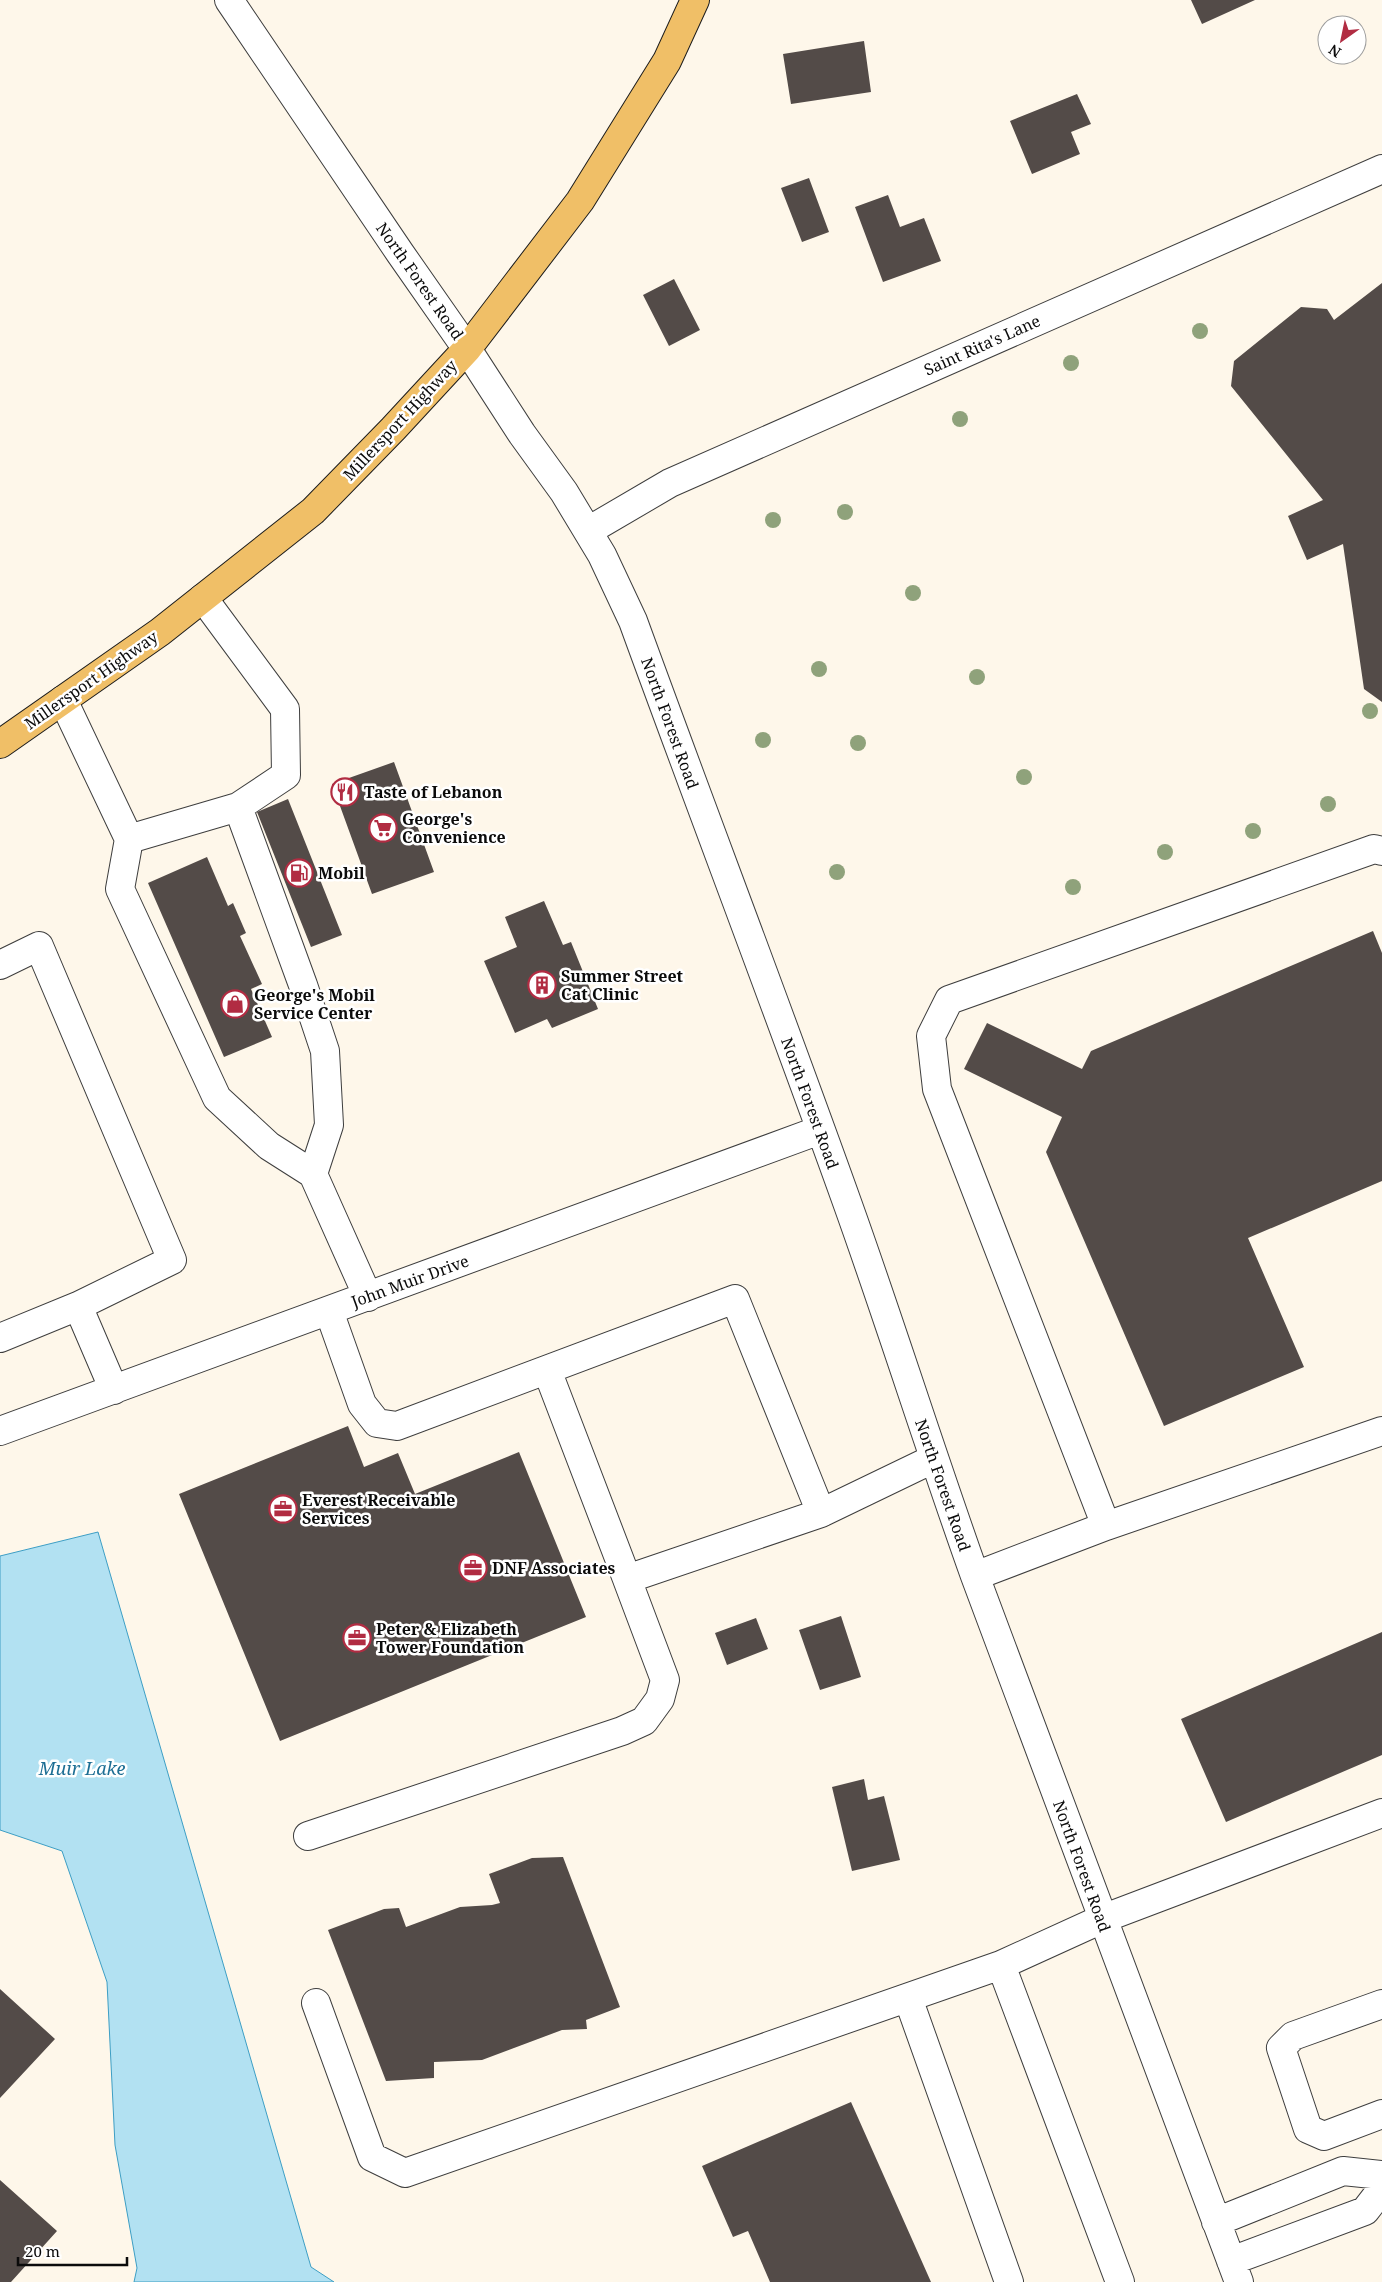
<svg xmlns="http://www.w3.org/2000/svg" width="1382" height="2282" font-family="'Noto Serif',serif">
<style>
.water{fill:#b2e1f2;stroke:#3d9ec4}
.building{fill:#534b48}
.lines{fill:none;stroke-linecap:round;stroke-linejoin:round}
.minor-casing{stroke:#3e3e3e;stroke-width:30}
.major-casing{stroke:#1c1c1c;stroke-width:30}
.minor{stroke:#fff;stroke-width:28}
.major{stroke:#f0bf67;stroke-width:28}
.tree{fill:#8fa27b}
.labels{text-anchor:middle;stroke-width:5;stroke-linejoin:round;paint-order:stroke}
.street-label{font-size:16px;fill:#0b0b0b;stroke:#fff}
.poi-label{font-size:16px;font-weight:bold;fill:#0b0b0b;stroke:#fff;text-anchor:start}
.water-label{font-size:18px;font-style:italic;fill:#1d6e94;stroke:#fff}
</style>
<rect width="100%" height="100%" fill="#fef7ea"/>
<path class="water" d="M98,1532L311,2267L334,2282H134L137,2268L115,2145L107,1982L62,1851L0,1830V1556Z"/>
<path class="building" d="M1191,0H1255L1202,24Z
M864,41L871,92L791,104L783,54Z
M1077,94L1091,124L1071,132L1080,154L1032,174L1010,121Z
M809,178L829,232L802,242L781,188Z
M888,195L900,227L924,218L941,261L883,282L855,207Z
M674,279L700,330L669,346L643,295Z
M1382,283V702L1364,689L1343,544L1307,560L1288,516L1323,500L1231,386L1234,361L1301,307L1327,309L1334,320Z
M394,762L434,872L372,894L332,784Z
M288,799L342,935L311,947L257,812Z
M207,857L228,906L233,903L246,933L240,936L262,984L251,989L272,1037L224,1057L148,883Z
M544,901L563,945L571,942L598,1009L552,1028L547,1019L515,1033L484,961L517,947L505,917Z
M1373,931L1382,953V1181L1248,1238L1304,1367L1164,1426L1046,1152L1062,1117L964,1069L987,1023L1082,1069L1091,1051Z
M348,1426L364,1467L398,1453L415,1494L519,1452L586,1617L280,1741L179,1494Z
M841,1616L861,1677L820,1690L799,1630Z
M756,1618L768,1649L727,1665L715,1633Z
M1382,1632V1755L1226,1822L1181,1719Z
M864,1779L868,1800L884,1796L900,1860L852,1871L832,1787Z
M563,1857L620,2007L586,2020L587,2029L562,2030L482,2060L434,2062V2078L386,2081L328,1930L384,1909L399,1908L406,1927L460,1907L492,1905L500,1903L489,1874L532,1858Z
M0,1989L55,2039L0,2098Z
M851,2102L931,2282H770L748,2231L733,2237L702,2166Z
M0,2180L57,2231L11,2282H0Z"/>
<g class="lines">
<g class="minor-casing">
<path id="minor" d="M229,0L400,253L467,349L522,434L564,492L602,555L633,621C704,816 778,1009 848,1205C892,1328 931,1453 975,1576L1239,2282
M588,531L670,483L1382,169
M63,700L129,839L120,889L217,1098L269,1146L313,1174L368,1297
M238,807L303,985L325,1051L329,1125L313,1174
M129,839L238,807L286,775L285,709L203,598
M0,965L39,946L172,1260L78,1306L114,1390
M329,1311L362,1404L377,1423L397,1426L735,1299L821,1513L933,1459
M0,1338L78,1306
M547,1370L627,1579L821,1513
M0,1431L820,1130
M1106,1526L937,1089L931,1036L949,1000L1374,849L1382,851
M975,1576L1106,1526L1382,1431
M308,1836L622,1731L644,1721L660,1699L665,1680L627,1579
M1001,1965L1120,2282
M908,1998L1009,2282
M316,2003L372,2157L405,2173L1001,1965L1102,1919L1382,1813
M1382,2004L1293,2036L1281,2048L1308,2129L1324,2136L1382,2114
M1216,2222L1343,2171L1382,2175
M1231,2261L1365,2211L1382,2189"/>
</g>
<g class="major-casing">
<path id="major" d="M0,744L160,632L313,511L393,429L467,349L580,201L667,61L695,0"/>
</g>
<use href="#minor" class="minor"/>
<use href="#major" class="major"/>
</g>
<g class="tree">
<circle cx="1200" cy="331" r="8"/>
<circle cx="1071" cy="363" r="8"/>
<circle cx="960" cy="419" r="8"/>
<circle cx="845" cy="512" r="8"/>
<circle cx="773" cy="520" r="8"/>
<circle cx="913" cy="593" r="8"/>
<circle cx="819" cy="669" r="8"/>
<circle cx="977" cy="677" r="8"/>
<circle cx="1370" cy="711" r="8"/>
<circle cx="763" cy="740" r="8"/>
<circle cx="858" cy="743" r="8"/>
<circle cx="1024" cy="777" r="8"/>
<circle cx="1328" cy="804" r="8"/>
<circle cx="1253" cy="831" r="8"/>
<circle cx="1165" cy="852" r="8"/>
<circle cx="837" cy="872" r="8"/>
<circle cx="1073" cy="887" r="8"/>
</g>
<defs>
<g id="restaurant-ring" transform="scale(1.4375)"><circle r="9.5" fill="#fff" stroke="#b12c42" stroke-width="1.5"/><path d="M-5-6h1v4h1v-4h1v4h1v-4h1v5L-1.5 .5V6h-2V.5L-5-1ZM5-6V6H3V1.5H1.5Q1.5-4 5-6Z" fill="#b12c42"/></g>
<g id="supermarket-ring" transform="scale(1.4375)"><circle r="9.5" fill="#fff" stroke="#b12c42" stroke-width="1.5"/><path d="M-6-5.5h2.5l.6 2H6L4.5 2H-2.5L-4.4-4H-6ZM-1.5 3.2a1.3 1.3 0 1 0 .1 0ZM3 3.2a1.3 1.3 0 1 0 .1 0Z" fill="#b12c42"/></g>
<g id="fuel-ring" transform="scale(1.4375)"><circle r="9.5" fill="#fff" stroke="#b12c42" stroke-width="1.5"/><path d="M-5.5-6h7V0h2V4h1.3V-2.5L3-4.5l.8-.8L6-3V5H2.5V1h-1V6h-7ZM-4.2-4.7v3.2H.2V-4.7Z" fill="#b12c42"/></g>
<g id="building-ring" transform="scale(1.4375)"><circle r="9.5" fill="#fff" stroke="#b12c42" stroke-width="1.5"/><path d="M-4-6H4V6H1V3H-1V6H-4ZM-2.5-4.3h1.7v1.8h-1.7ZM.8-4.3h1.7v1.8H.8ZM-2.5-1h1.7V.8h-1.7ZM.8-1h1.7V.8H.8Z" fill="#b12c42"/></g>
<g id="shop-ring" transform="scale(1.4375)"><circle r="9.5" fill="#fff" stroke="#b12c42" stroke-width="1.5"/><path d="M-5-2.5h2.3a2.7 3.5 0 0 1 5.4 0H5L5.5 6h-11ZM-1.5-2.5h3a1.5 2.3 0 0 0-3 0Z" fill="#b12c42"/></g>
<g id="office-ring" transform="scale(1.4375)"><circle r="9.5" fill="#fff" stroke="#b12c42" stroke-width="1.5"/><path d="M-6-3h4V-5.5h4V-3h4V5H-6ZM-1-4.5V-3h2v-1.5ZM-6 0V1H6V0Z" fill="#b12c42"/></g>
</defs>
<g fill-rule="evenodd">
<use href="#restaurant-ring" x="345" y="792"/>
<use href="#supermarket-ring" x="383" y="828"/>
<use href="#fuel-ring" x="299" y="873"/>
<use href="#building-ring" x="542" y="985"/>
<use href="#shop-ring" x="235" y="1004"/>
<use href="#office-ring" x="283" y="1509"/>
<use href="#office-ring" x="473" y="1568"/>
<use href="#office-ring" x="357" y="1638"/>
</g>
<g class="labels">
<g class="street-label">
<text transform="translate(420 281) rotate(55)" y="6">North Forest Road</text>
<text transform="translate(982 345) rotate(-24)" y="6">Saint Rita's Lane</text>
<text transform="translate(400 420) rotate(-47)" y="6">Millersport Highway</text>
<text transform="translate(91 680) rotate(-35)" y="6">Millersport Highway</text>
<text transform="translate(670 723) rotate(70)" y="6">North Forest Road</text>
<text transform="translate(810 1103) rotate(70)" y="6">North Forest Road</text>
<text transform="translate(410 1281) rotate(-20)" y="6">John Muir Drive</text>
<text transform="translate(943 1485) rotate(71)" y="6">North Forest Road</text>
<text transform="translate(1082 1866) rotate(70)" y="6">North Forest Road</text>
</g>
<g class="poi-label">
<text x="364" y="798">Taste of Lebanon</text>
<text x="402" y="825">George's<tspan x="402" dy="18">Convenience</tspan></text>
<text x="318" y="879">Mobil</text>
<text x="561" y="982">Summer Street<tspan x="561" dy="18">Cat Clinic</tspan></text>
<text x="254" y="1001">George's Mobil<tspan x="254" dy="18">Service Center</tspan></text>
<text x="302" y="1506">Everest Receivable<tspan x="302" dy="18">Services</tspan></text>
<text x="492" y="1574">DNF Associates</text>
<text x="376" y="1635">Peter &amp; Elizabeth<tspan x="376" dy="18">Tower Foundation</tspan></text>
</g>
<g class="water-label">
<text x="82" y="1775">Muir Lake</text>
</g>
</g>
<g transform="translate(1342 40) rotate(213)"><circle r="24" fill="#ffffff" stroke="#9d9d9d"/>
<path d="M0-4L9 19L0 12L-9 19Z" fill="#b12c42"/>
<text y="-8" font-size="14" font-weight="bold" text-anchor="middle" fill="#0b0b0b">N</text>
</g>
<path d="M18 2257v8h109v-8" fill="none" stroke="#0b0b0b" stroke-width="2.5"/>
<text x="25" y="2257" font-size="15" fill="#0b0b0b" stroke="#ffffff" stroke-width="4" paint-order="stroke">20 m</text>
</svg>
